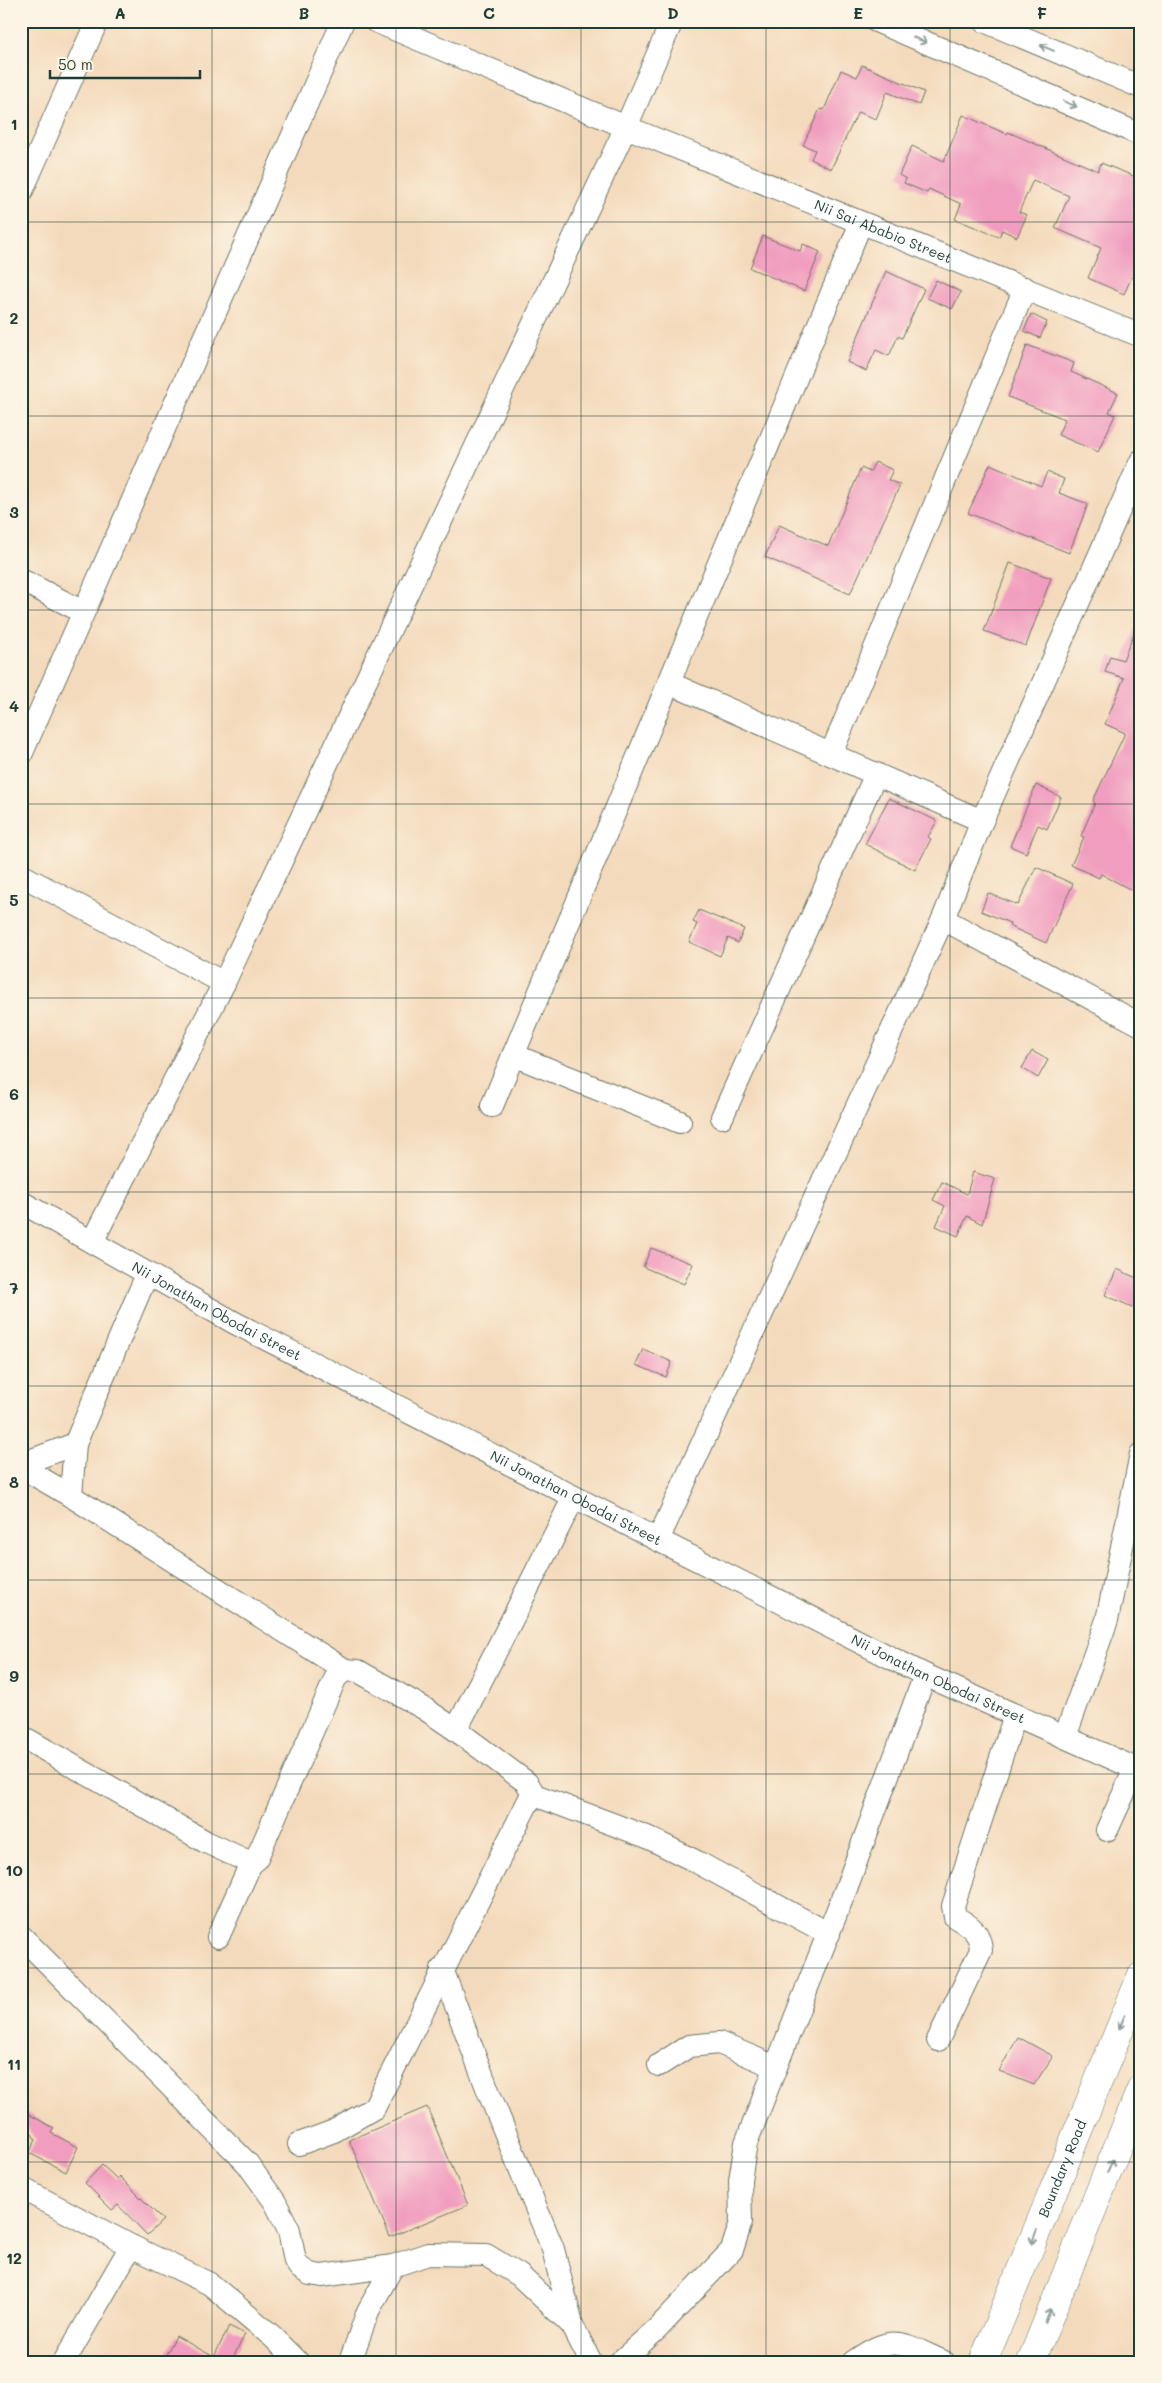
<svg xmlns="http://www.w3.org/2000/svg" width="1162" height="2383" font-family="Mali,sans-serif">
<style>
.building{fill:#f19dbf}
.lines{fill:none;stroke-linecap:round;stroke-linejoin:round}
.minor-casing{stroke:#6a7464;stroke-width:24}
.major-casing{stroke:#6a7464;stroke-width:29}
.minor{stroke:#fff;stroke-width:22}
.major{stroke:#fff;stroke-width:28}
.oneway{stroke:#8f9e9a}
.grid{fill:none;stroke:#1f3d34;stroke-width:1;stroke-opacity:0.55}
.labels{text-anchor:middle;stroke-width:4;stroke-linejoin:round;paint-order:stroke}
.street-label{font-size:14px;fill:#1f3d34;stroke:#fcf5e5}
.neatline{fill:none;stroke:#1f3d34;stroke-width:2}
.grid-label{font-size:16px;text-anchor:middle;font-weight:bold;fill:#1f3d34}
</style>
<rect width="100%" height="100%" fill="#fcf5e5"/>
<filter id="ink" filterUnits="userSpaceOnUse"><feTurbulence type="fractalNoise" baseFrequency=".02" numOctaves="2"/><feDisplacementMap in="SourceGraphic" scale="10" xChannelSelector="R" yChannelSelector="G"/><feConvolveMatrix kernelMatrix="1 2 1 2 8 2 1 2 1" color-interpolation-filters="sRGB"/></filter>
<filter id="wash" filterUnits="userSpaceOnUse"><feTurbulence type="fractalNoise" baseFrequency=".0096" numOctaves="4" result="noise"/><feDisplacementMap in="SourceGraphic" scale="20" xChannelSelector="R" yChannelSelector="G"/><feGaussianBlur stdDeviation="1.12" result="paint"/><feColorMatrix in="noise" values="0 0 0 0 0 0 0 0 0 0 0 0 0 0 0 0 0 1.4 0 .05"/><feComposite in="paint" operator="in"/></filter>
<g filter="url(#wash)">
<rect width="100%" height="100%" fill="#f4dabc"/>
<g id="blocks">
<path class="building" d="M862,65L924,92L919,105L887,92L876,119L858,112L831,169L811,159L815,150L803,145L820,109L824,110L841,70L857,77Z
M963,115L1007,134L1008,132L1098,171L1101,163L1141,179V257L1124,294L1088,278L1101,248L1055,228L1069,196L1033,180L1019,212L1027,215L1017,237L1002,230L999,237L955,219L961,204L929,189L927,193L904,183L906,179L899,175L912,146L944,161Z
M763,236L800,251L803,244L820,252L804,291L750,268Z
M886,271L924,289L902,338L898,336L889,356L876,350L866,371L847,362Z
M936,280L961,292L952,309L927,298Z
M1031,314L1047,322L1040,338L1024,331Z
M1027,345L1074,363L1071,372L1118,393L1109,412L1115,415L1098,452L1058,435L1065,419L1008,397Z
M875,462L893,470L888,480L900,485L850,594L765,557L779,525L828,546L861,468L870,472Z
M990,464L1041,486L1047,472L1064,479L1059,493L1088,504L1069,553L968,513Z
M1010,563L1051,578L1026,646L984,631Z
M1140,618H1141V895L1101,874L1099,878L1071,865L1084,837L1081,836L1095,803L1093,801L1125,733L1105,724L1124,678L1105,672L1110,656L1123,660Z
M1036,785L1061,797L1047,829L1038,825L1026,853L1010,846Z
M889,798L937,821L928,837L931,839L915,870L865,844Z
M1036,867L1073,884L1046,943L1009,926L1010,923L981,911L988,893L1018,905Z
M699,910L744,929L738,943L728,938L720,956L689,942L697,924L693,922Z
M1032,1051L1048,1060L1038,1078L1022,1068Z
M973,1172L995,1179L982,1224L967,1216L958,1236L936,1226L945,1206L933,1200L942,1182L967,1194Z
M651,1248L693,1264L684,1284L643,1267Z
M1117,1269L1141,1280V1311L1105,1295Z
M643,1349L672,1362L666,1377L636,1365Z
M1018,2037L1053,2056L1034,2085L999,2071Z
M427,2107L468,2205L390,2237L349,2140Z
M21,2110L54,2128L51,2133L78,2147L66,2172L29,2153L36,2140L21,2118Z
M102,2165L117,2179L119,2176L163,2220L147,2235L118,2205L112,2210L85,2183Z
M229,2326L245,2334L231,2362H162L176,2336L214,2357Z"/>
</g>
</g>
<g filter="url(#ink)">
<use href="#blocks" fill-opacity="0" stroke="#6a7464" stroke-width="1"/>
<g class="lines">
<g class="minor-casing">
<g id="minor">
<path id="s1" d="M375,21L626,127L1141,336"/>
<path d="M876,21L1141,135"/>
<path d="M984,21L1141,87"/>
<path d="M21,193L97,21"/>
<path d="M21,580L83,612"/>
<path d="M669,683L982,821"/>
<path d="M831,754L1025,288"/>
<path d="M21,755L343,21"/>
<path d="M21,875L224,983"/>
<path d="M943,919L1141,1025"/>
<path d="M513,1055L680,1122"/>
<path d="M492,1106L861,223"/>
<path d="M722,1117L876,774"/>
<path id="s2" d="M21,1202L235,1323L658,1540L925,1675L1141,1771"/>
<path d="M92,1242L224,983L626,127L672,21"/>
<path d="M75,1444L147,1274"/>
<path d="M21,1464L75,1444L71,1496"/>
<path d="M21,1467L71,1496L345,1670"/>
<path d="M658,1540L943,919L982,821L1141,461"/>
<path d="M21,1736L206,1842L251,1863L256,1860L336,1677L345,1670L358,1671L425,1709L456,1730"/>
<path d="M1065,1737L1107,1620L1141,1454"/>
<path d="M532,1794L647,1837L697,1862L829,1934"/>
<path d="M1107,1830L1135,1769"/>
<path d="M21,1936L247,2163L275,2202L289,2230L295,2261L300,2268L310,2274L322,2276L393,2266L428,2254L486,2255L519,2275L572,2325"/>
<path d="M218,1937L251,1863"/>
<path d="M442,1969L489,2093L553,2249L572,2325L591,2362"/>
<path d="M938,2040L981,1950C980,1931 970,1926 955,1917L953,1906L1015,1715"/>
<path d="M659,2065L689,2046L719,2043L776,2067"/>
<path d="M299,2144L334,2131L374,2108L532,1794L531,1789L526,1782L456,1730L574,1497"/>
<path d="M21,2188L131,2246L210,2284L273,2337L298,2362"/>
<path d="M64,2362L131,2246"/>
<path d="M350,2362L368,2311L393,2266"/>
<path d="M620,2362L658,2328L732,2250L741,2222L740,2180L746,2143L847,1886L925,1675"/>
<path d="M853,2362C896,2332 900,2343 944,2362"/>
</g>
</g>
<g class="major-casing">
<g id="major">
<path id="s3" d="M983,2362L1141,1977"/>
<path d="M1031,2362L1141,2089"/>
</g>
</g>
<use href="#minor" class="minor"/>
<use href="#major" class="major"/>
</g>
<defs><path id="oneway-shaft" d="M-6 0H5M1.5-3L5.5 0L1.5 3" fill="none" stroke-width="1.6" stroke-linecap="round" stroke-linejoin="round" transform="scale(1.25)"/></defs>
<g class="oneway">
<use href="#oneway-shaft" transform="translate(920 40) rotate(23)"/>
<use href="#oneway-shaft" transform="translate(1047 48) rotate(-157)"/>
<use href="#oneway-shaft" transform="translate(1070 104) rotate(23)"/>
<use href="#oneway-shaft" transform="translate(1122 2022) rotate(112)"/>
<use href="#oneway-shaft" transform="translate(1110 2166) rotate(-68)"/>
<use href="#oneway-shaft" transform="translate(1034 2237) rotate(112)"/>
<use href="#oneway-shaft" transform="translate(1048 2316) rotate(-69)"/>
</g>
</g>
<path class="grid" d="M212,21V2362M396,21V2362M581,21V2362M766,21V2362M950,21V2362M21,222H1141M21,416H1141M21,610H1141M21,804H1141M21,998H1141M21,1192H1141M21,1386H1141M21,1580H1141M21,1774H1141M21,1968H1141M21,2162H1141"/>
<g class="labels">
<g class="street-label">
<text dy="5" stroke="none"><textPath href="#s1" startOffset="550">Nii Sai Ababio Street</textPath></text>
<text dy="5" stroke="none"><textPath href="#s2" startOffset="224">Nii Jonathan Obodai Street</textPath></text>
<text dy="5" stroke="none"><textPath href="#s2" startOffset="629">Nii Jonathan Obodai Street</textPath></text>
<text dy="5" stroke="none"><textPath href="#s2" startOffset="1034">Nii Jonathan Obodai Street</textPath></text>
<text dy="5" stroke="none"><textPath href="#s3" startOffset="209">Boundary Road</textPath></text>
</g>
</g>
<rect width="1162" height="2383" fill="none" stroke="#fcf5e5" stroke-width="55"/>
<path d="M50 70v8h150v-8" fill="none" stroke="#1f3d34" stroke-width="2.5"/>
<text x="58" y="70" font-size="15" fill="#1f3d34" stroke="#fcf5e5" stroke-width="4" paint-order="stroke">50 m</text>
<rect x="28" y="28" width="1106" height="2328" class="neatline"/>
<g class="grid-label">
<text x="120" y="19">A</text>
<text x="304" y="19">B</text>
<text x="489" y="19">C</text>
<text x="673" y="19">D</text>
<text x="858" y="19">E</text>
<text x="1042" y="19">F</text>
<text x="14" y="130">1</text>
<text x="14" y="324">2</text>
<text x="14" y="518">3</text>
<text x="14" y="712">4</text>
<text x="14" y="906">5</text>
<text x="14" y="1100">6</text>
<text x="14" y="1294">7</text>
<text x="14" y="1488">8</text>
<text x="14" y="1682">9</text>
<text x="14" y="1876">10</text>
<text x="14" y="2070">11</text>
<text x="14" y="2264">12</text>
</g>
</svg>
